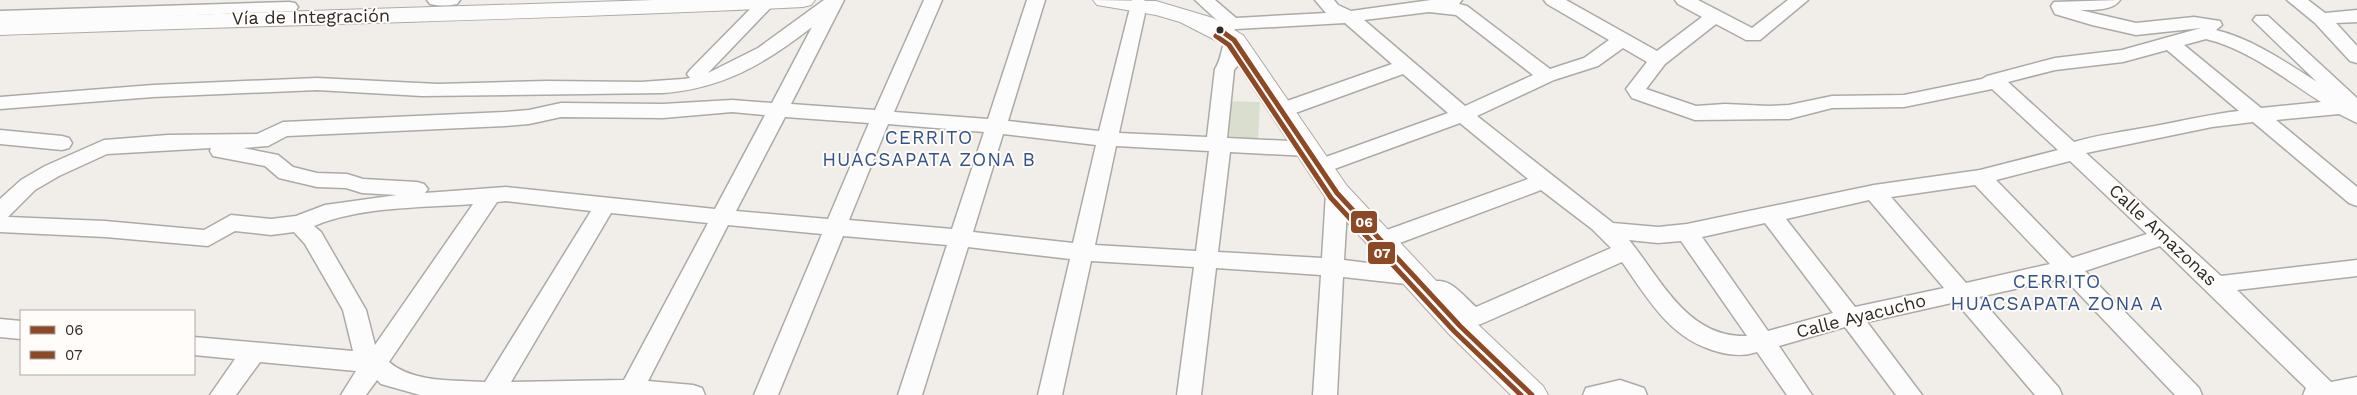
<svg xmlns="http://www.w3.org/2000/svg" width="2357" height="395" font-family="'Work Sans',sans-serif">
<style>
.green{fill:#dadecf}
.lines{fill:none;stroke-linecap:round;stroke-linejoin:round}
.minor-casing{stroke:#acaaa7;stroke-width:3}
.major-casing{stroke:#acaaa7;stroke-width:2}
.minor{fill:#fdfcfc;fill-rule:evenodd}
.major{fill:#fdfcfc;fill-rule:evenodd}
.bus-1-casing{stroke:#fffcf9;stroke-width:9}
.bus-2-casing{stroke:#fffcf9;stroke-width:9}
.bus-1{stroke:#8d4925;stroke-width:5}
.bus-2{stroke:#8d4925;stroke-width:5}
.bus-dot{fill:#2d2b28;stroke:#fffcf9;stroke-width:2}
.labels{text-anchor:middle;stroke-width:4;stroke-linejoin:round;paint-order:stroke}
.street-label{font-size:18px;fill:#2d2b28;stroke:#fffcf9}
.neighbourhood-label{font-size:19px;letter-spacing:1px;fill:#31538a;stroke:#fffcf9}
.line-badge{stroke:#fffcf9;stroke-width:2}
.badge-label{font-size:14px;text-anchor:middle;font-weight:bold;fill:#fff}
</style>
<rect width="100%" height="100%" fill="#f1eeea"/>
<path class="green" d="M1227,101L1260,102L1258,139L1223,137Z"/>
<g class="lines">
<g class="minor-casing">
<path id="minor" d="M427,0H460L457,4C448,6 439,6 430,4Z
M759,0H778L708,73L758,48L824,0H844L791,104L875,110L924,0H942L894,112L988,119L1027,0H1045L1008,121L1099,131L1132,0H1144L1147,4L1119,133L1207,137L1215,69C1222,59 1221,46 1227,36H1241L1243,40L1239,64L1234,70L1227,138L1308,142L1315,144L1318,149L1315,154L1308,156L1230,152L1218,252L1322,258L1326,193L1330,188L1337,186L1344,188L1348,193L1344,260L1415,269L1423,271L1426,277L1423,283L1415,285L1343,277L1337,395H1313L1321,275L1216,268L1201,395H1177L1194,267L1091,261L1062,395H1038L1070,259L968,247L922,395H898L947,245L843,236L778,395H754L822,234L728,225L648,381L693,385L702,388L705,395H420L381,384L377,380L366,395H341L356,371L260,362L236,395H210L235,359L194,355V337L353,351L343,310L305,244L294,232L271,235L235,231L208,246L105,237L0,232V199L21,180L45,166L104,140L168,135L257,134L283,122L505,112L529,110L561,103L663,104L732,100L772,103L812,27C764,64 724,88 663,93L422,96L317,90L153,97L0,109V97L153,85L317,78L438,84L547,81L641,82L683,79L690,78L687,74L690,70ZM732,112L765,115L715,209L506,187L425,193L428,189L424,184L417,182L363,179L347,174L317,173L293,167L278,155L243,148L268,146L287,136L505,126L529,124L561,117L663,118ZM785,117L869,123L828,219L736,211ZM888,124L984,132L952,229L849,220ZM1003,134L1096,145L1073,243L973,232ZM1116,146L1209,151L1196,251L1095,245ZM211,148L210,151L213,156L265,166L279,178L317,187L346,188L362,193L397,195L325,205L296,216L271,219L231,215L204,230L105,221L8,217L35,190L59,176L107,154ZM506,201L591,211L485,382C455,380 413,383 389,362L497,202ZM473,204L375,345L366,310L321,232L314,226C361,206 423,208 473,204ZM611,213L708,223L624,380L511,382Z
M1195,0H1215L1236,18L1326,13L1315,0H1334L1338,5L1351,11L1431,0H1462L1459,4L1467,6L1550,69L1584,58L1609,40L1547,4L1544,0H1566L1657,51L1702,17L1678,4L1675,0H1698L1752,28L1788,0H1808L1760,40H1746L1716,24L1665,64L1646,89L1696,106L1725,104L1769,106L1789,105L1832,96L1904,95L1982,79L1987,76L2055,58L2122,50L2201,28L2136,35L2092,25L2055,14L2051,6L2054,2L2120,0C2113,11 2092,10 2080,10L2136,23L2194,17L2220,21L2222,25L2216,30C2253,39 2285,62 2317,82L2253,20L2256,16H2268L2357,98V123L2339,114L2276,120L2357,187V206L2349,203L2253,122L2212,127L2086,153L2221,276L2357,260V276L2237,290L2331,382L2357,377V395H2303L2306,388L2160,246L2085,271L2199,388L2202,395H2175L2064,278L1979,297L2059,388L2062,395H2035L1956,302L1867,322L1922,395H1896L1845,327L1779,346L1812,395H1787L1757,352C1742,357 1727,355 1712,350C1668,336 1647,297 1622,262L1481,324C1462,331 1445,306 1432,294L1429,288L1432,282C1450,276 1463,296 1476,307L1611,248L1592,229L1541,190L1389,247L1381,249L1373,247L1370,241L1373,235L1528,179L1460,123L1326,172L1319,174L1312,172L1309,167L1312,162L1448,113L1403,74L1287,116L1280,118L1273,116L1270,111L1273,106L1392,64L1345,23L1236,29L1220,36L1213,34L1211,30L1220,23ZM1429,12L1456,15L1533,75L1465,106L1364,20ZM2206,39C2248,49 2285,79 2321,102L2261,108L2184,45ZM1623,48L1647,62L1626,89L1632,98L1695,120L1789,119L1832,108L1904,107L1992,89L2058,150L1980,170L1874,185L1687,224L1658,227L1613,223L1477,116L1554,80L1598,66ZM2167,50L2239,111C2210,114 2183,121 2155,126C2128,131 2101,134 2074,142L2008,82L2055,70L2123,62ZM2070,161L2147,234L2072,258L1996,180ZM1975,185L2050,264L1966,283L1891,197ZM1869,200L1944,288L1855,307L1786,219ZM1765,223L1833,313L1768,331L1702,237ZM1629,240L1658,243L1681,241L1747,336C1687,338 1662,280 1629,240Z
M2287,0H2308L2325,13L2357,10V22L2336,23L2357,46V63L2350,61L2315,23Z
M289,2L295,3L298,7L295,11L0,23V11Z
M0,130L62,136L69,138L72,143L69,148L62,150L0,144Z
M0,319L21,321V339L0,337Z
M1620,380L1644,388L1647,395H1583L1586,388Z"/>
</g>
<g class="major-casing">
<path id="major" d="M654,0H815L811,5L803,7C535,20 268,25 0,35V21Z
M1093,0L1156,1L1213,18L1243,35L1347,186L1471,318L1543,386L1548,395H1511L1449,334L1327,200L1225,45L1180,22L1156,15L1097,5Z"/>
</g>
<use href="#minor" class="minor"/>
<use href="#major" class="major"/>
<g class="bus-1-casing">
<path id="bus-1" d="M1220,30L1234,40L1337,193L1460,326L1532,395"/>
</g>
<g class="bus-2-casing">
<path id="bus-2" d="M1216,36L1229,45L1331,198L1454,331L1521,395"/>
</g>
<use href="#bus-1" class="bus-1"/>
<use href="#bus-2" class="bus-2"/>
</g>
<circle class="bus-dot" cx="1220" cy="30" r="4.5"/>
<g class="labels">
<g class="street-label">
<text transform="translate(311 17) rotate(-1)" y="6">Vía de Integración</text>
<text transform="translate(2163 235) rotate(43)" y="6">Calle Amazonas</text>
<text transform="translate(1861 316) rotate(-14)" y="6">Calle Ayacucho</text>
</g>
<g class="neighbourhood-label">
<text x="929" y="144">CERRITO<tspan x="929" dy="22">HUACSAPATA ZONA B</tspan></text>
<text x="2057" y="288">CERRITO<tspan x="2057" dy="22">HUACSAPATA ZONA A</tspan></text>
</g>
</g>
<g class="line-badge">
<rect x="1350" y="210" width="28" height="24" rx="5" fill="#8d4925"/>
<rect x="1367" y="241" width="29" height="24" rx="5" fill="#8d4925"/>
</g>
<g class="badge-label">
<text x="1364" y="227">06</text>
<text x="1382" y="258">07</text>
</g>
<rect x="20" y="310" width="175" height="65" fill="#fffcf9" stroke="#aba8a5"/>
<rect x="30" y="326" width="25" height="8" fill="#8d4925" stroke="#aba8a5"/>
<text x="65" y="335" font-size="15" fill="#2d2b28">06</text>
<rect x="30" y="351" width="25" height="8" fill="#8d4925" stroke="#aba8a5"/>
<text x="65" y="360" font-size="15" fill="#2d2b28">07</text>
</svg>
